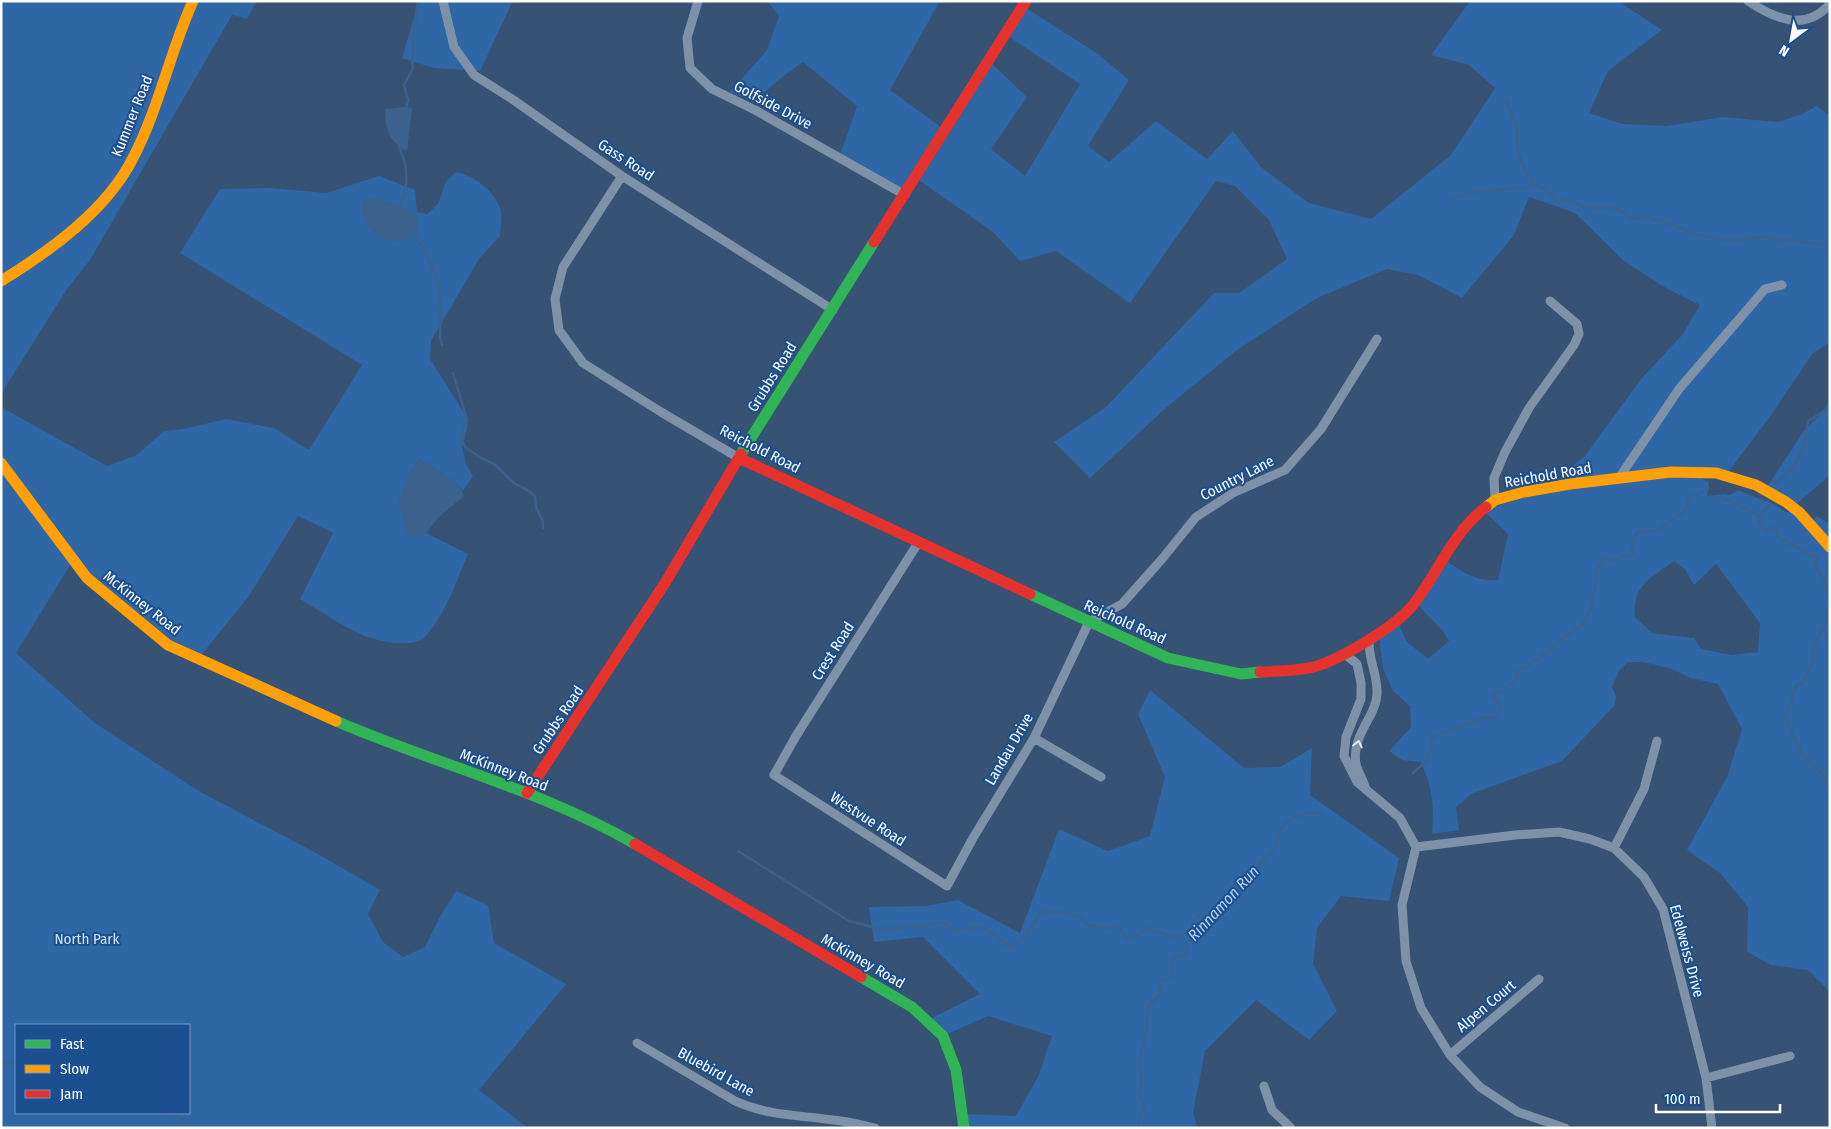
<svg xmlns="http://www.w3.org/2000/svg" width="1831" height="1129" font-family="'Fira Sans Condensed',sans-serif">
<style>
.green{fill:#2f66a5;fill-rule:evenodd}
.water{fill:#3b618d}
.lines{fill:none;stroke-linecap:round;stroke-linejoin:round}
.stream{stroke:#3b618d;stroke-width:2.5}
.street{stroke:#7d92a8;stroke-width:9}
.fast{stroke:#30b455;stroke-width:11}
.slow{stroke:#ff9f0a;stroke-width:11}
.jam{stroke:#e5322d;stroke-width:11}
.oneway{stroke:#e5e9ee}
.labels{text-anchor:middle;stroke-width:4;stroke-linejoin:round;paint-order:stroke}
.street-label{font-size:15px;fill:#fff;stroke:#1b4f8f}
.park-label{font-size:15px;fill:#cfe3fa;stroke:#1b4f8f}
.water-label{font-size:16px;font-style:italic;fill:#b5d3f5;stroke:#1b4f8f}
</style>
<rect width="100%" height="100%" fill="#365274"/>
<path class="green" d="M1,1H257L247,19L232,15L90,260L67,289L1,394Z
M419,1H513L480,71L434,68L402,58Z
M767,1H940L890,90L945,130L989,61L1027,97L991,149L1025,176L1080,84L1005,34L1023,6L1098,54L1129,80L1088,146L1109,162L1156,121L1207,159L1233,131L1261,167L1309,203L1371,219L1451,155L1495,88L1469,65L1431,55L1470,1H1618L1662,30L1608,71L1589,113L1622,124L1667,126L1723,117L1778,122L1802,114L1817,106L1830,116V342L1813,353L1769,418L1725,476L1702,479L1708,482L1709,487L1707,496L1724,494L1730,495L1738,490L1776,505L1787,513L1793,508L1765,490L1803,432L1830,405V475L1793,507L1809,523L1817,516L1830,524V992L1808,970L1771,965L1747,952L1748,907L1721,874L1687,850L1727,777L1742,729L1718,684L1691,678L1669,668L1643,662H1628L1619,671L1612,687L1616,696L1615,705L1562,761L1471,794L1456,807L1459,830L1432,834C1434,803 1433,791 1421,762L1402,760L1389,751L1411,727L1410,706L1393,691L1383,669L1379,634L1397,619L1406,641L1428,659L1449,641L1442,630L1415,602L1443,558C1460,571 1476,582 1498,580L1508,534L1483,510L1570,484L1568,469L1584,457L1642,378L1683,334L1700,305L1664,287L1624,261L1575,213L1529,197L1514,235L1462,298L1418,275L1387,269L1317,298L1237,350L1167,407L1090,478L1054,442L1106,407L1214,293H1239L1287,259L1269,220L1235,186L1216,181L1130,303L1056,251L1020,261L993,232L916,178L905,195L839,158L857,106L803,62L781,78L755,101L730,92L767,50L779,16ZM1674,561L1685,569L1694,585L1716,564L1760,623L1758,652L1731,655L1701,649L1694,638L1652,633L1635,617C1633,584 1650,579 1674,561Z
M456,172C474,176 493,189 500,208C503,216 500,228 500,236L479,259L431,341L430,359L466,416L468,426L462,447L466,464L473,476L463,491L458,485L419,459L408,476L404,523L407,536H421L426,533L468,554C456,582 446,613 426,636C413,650 375,641 360,634C339,624 320,611 300,599L333,533L298,516L249,596L198,659L168,645L72,562L16,653L95,723L197,790L318,854L380,890L368,914L383,942L403,957L425,947L440,917L456,891L488,905L494,943L566,984L479,1090L528,1128H1V407L107,466L137,455L164,431L183,429L226,419L274,428L309,450L362,365L180,253L220,189L271,188L326,193L379,176L415,190L417,212L427,214L438,204L446,181ZM16,1025H189V1113H16Z
M1150,690L1244,768L1280,767L1312,748L1310,795L1399,858L1389,901L1341,896L1317,928L1313,964L1337,1011L1309,1040L1256,1000L1205,1051L1193,1113L1198,1128H964L962,1114L1016,1116L1039,1075L1052,1036L988,1016L943,1036L926,1021L980,994L923,937L874,942L869,907L925,906L958,900L1020,933L1059,829L1108,851L1150,836L1165,777L1138,714Z"/>
<path class="water" d="M406,107L412,108L407,151C389,143 385,127 385,109Z
M367,198H375L417,213C428,255 358,248 362,203Z
M419,459C432,466 462,482 464,496L439,517L426,533L421,536H407L399,499L408,476Z"/>
<g class="lines">
<path class="stream" d="M1506,100L1517,128L1518,152L1527,175L1535,185L1547,190L1558,202L1568,200L1583,206L1594,208L1613,207L1634,219L1647,217L1680,227L1691,233L1728,241L1760,237L1830,245
M406,109L408,100L404,85L413,68L412,59L414,51L413,37L418,1
M399,145C400,150 402,155 404,160C408,174 407,194 399,206L400,209
M1450,199L1478,191L1522,188L1535,185
M411,232L423,247L437,279L441,304L440,338L442,345
M453,373L467,419L461,438L465,447L481,458L494,464L515,484L526,489L535,496L536,507L543,522V528
M1775,483C1801,466 1804,450 1808,421L1824,411L1830,402
M1723,498L1760,516
M1768,506L1760,516L1759,522L1765,529H1776L1777,537L1817,558L1815,566L1824,580L1830,594
M1830,604L1826,624L1813,647V662L1803,683L1797,684L1785,717L1802,755L1814,765L1826,779L1830,790
M1413,773C1427,761 1431,757 1432,737L1486,717L1496,718L1501,708L1493,696L1516,681L1518,672L1549,651L1568,634L1581,626L1590,611L1596,583V571L1604,559L1616,560L1633,553V542L1637,532L1658,530L1686,510L1688,499L1702,492
M738,851L849,921L880,929H898L912,926L923,927L930,924L943,923L954,930L968,929L976,926L986,929L1010,947L1024,938L1039,915L1048,911L1064,913L1078,916L1089,925L1105,928L1117,926L1128,939L1136,937L1147,928C1160,932 1178,942 1189,930C1193,926 1195,920 1198,916L1209,917
M1,1061L16,1064
M166,1113L179,1116L190,1128
M1139,1128L1138,1121L1144,1109L1140,1093L1142,1080L1139,1062L1146,1034L1148,1006L1159,995L1160,983L1170,976L1174,970L1170,962L1187,952V943L1201,931L1209,917L1216,915L1224,902L1238,886L1252,877L1262,861L1273,852L1276,847L1280,830L1290,819L1307,813L1323,814"/>
<path class="street" d="M443,1L454,47L474,75L512,99L622,176L833,310
M698,1L687,38L690,68L712,89L755,110L905,195
M1748,1C1774,18 1804,33 1830,4
M622,176L563,267L555,299L559,330L583,363L661,412L739,458
M1619,478L1679,389L1765,289L1782,285
M1495,500L1494,478L1505,452L1529,408L1574,345L1579,334L1577,324L1550,301
M918,543L796,736L774,775L947,886L973,838L1034,738L1089,622L1122,604L1162,559L1196,517L1233,493L1285,470L1321,429L1377,339
M1345,654L1357,664L1361,683V699L1346,737L1344,756L1357,782L1400,818L1416,847L1402,905L1406,961L1421,1008L1450,1055L1480,1087L1518,1112L1565,1128
M1034,738L1101,777
M1366,790C1364,781 1358,772 1356,764C1351,735 1376,717 1377,694C1378,675 1368,659 1369,640
M1416,847L1515,835L1559,832L1590,839L1614,848L1644,877L1663,909L1706,1078L1712,1128
M1614,848L1644,789L1657,741
M637,1043L735,1101C768,1116 799,1115 833,1120C847,1121 861,1125 875,1128
M1450,1055L1539,979
M1706,1078L1790,1056
M1264,1086L1272,1110L1291,1128"/>
<path class="fast" d="M741,454L874,242
M1030,594L1168,658L1241,674L1260,672
M336,721C435,764 542,790 635,844
M861,977L912,1007L943,1036L956,1070L964,1128"/>
<path class="slow" d="M1,281C50,251 107,210 133,158C159,108 170,52 193,1
M1,463L87,578L168,645L336,721
M1486,507L1495,500L1524,492L1570,484L1671,472L1716,473L1756,485L1786,502L1799,512L1830,547"/>
<path class="jam" d="M874,242L1026,1
M739,458L1030,594
M1260,672C1276,671 1293,671 1309,668C1336,663 1396,626 1413,605C1438,573 1452,533 1486,507
M527,793L665,583L741,454
M635,844L861,977"/>
</g>
<defs><path id="oneway-chevron" d="M-2-3.5L2.5 0L-2 3.5" fill="none" stroke-width="1.6" stroke-linecap="round" stroke-linejoin="round" transform="scale(1.25)"/></defs>
<use class="oneway" href="#oneway-chevron" transform="translate(1358 744) rotate(-77)"/>
<g class="labels">
<g class="street-label">
<text transform="translate(773 105) rotate(28)" y="5">Golfside Drive</text>
<text transform="translate(132 116) rotate(-68)" y="5">Kummer Road</text>
<text transform="translate(626 160) rotate(33)" y="5">Gass Road</text>
<text transform="translate(772 377) rotate(-58)" y="5">Grubbs Road</text>
<text transform="translate(760 449) rotate(27)" y="5">Reichold Road</text>
<text transform="translate(1548 475) rotate(-10)" y="5">Reichold Road</text>
<text transform="translate(1237 478) rotate(-27)" y="5">Country Lane</text>
<text transform="translate(142 603) rotate(38)" y="5">McKinney Road</text>
<text transform="translate(1125 622) rotate(24)" y="5">Reichold Road</text>
<text transform="translate(833 651) rotate(-58)" y="5">Crest Road</text>
<text transform="translate(558 720) rotate(-56)" y="5">Grubbs Road</text>
<text transform="translate(1009 749) rotate(-60)" y="5">Landau Drive</text>
<text transform="translate(504 770) rotate(21)" y="5">McKinney Road</text>
<text transform="translate(868 819) rotate(33)" y="5">Westvue Road</text>
<text transform="translate(1687 951) rotate(75)" y="5">Edelweiss Drive</text>
<text transform="translate(863 961) rotate(30)" y="5">McKinney Road</text>
<text transform="translate(1486 1006) rotate(-40)" y="5">Alpen Court</text>
<text transform="translate(716 1072) rotate(29)" y="5">Bluebird Lane</text>
</g>
<g class="park-label">
<text x="87" y="944">North Park</text>
</g>
<g class="water-label">
<text transform="translate(1223 903) rotate(-47)" y="6">Rinnamon Run</text>
</g>
</g>
<rect width="1831" height="1129" fill="none" stroke="#ffffff" stroke-width="5"/>
<rect x="15" y="1024" width="175" height="90" fill="#1b4f8f" stroke="#7695bc"/>
<rect x="25" y="1040" width="25" height="8" fill="#30b455" stroke="#7695bc"/>
<text x="60" y="1049" font-size="15" fill="#ffffff">Fast</text>
<rect x="25" y="1065" width="25" height="8" fill="#ff9f0a" stroke="#7695bc"/>
<text x="60" y="1074" font-size="15" fill="#ffffff">Slow</text>
<rect x="25" y="1090" width="25" height="8" fill="#e5322d" stroke="#7695bc"/>
<text x="60" y="1099" font-size="15" fill="#ffffff">Jam</text>
<g transform="translate(1791 40) rotate(212)" stroke="#1b4f8f" stroke-width="4" paint-order="stroke">
<path d="M0-4L9 19L0 12L-9 19Z" fill="#ffffff"/>
<text y="-8" font-size="14" font-weight="bold" text-anchor="middle" fill="#ffffff">N</text>
</g>
<path d="M1656 1104v8h124v-8" fill="none" stroke="#ffffff" stroke-width="2.5"/>
<text x="1664" y="1104" font-size="15" fill="#ffffff" stroke="#1b4f8f" stroke-width="4" paint-order="stroke">100 m</text>
</svg>
